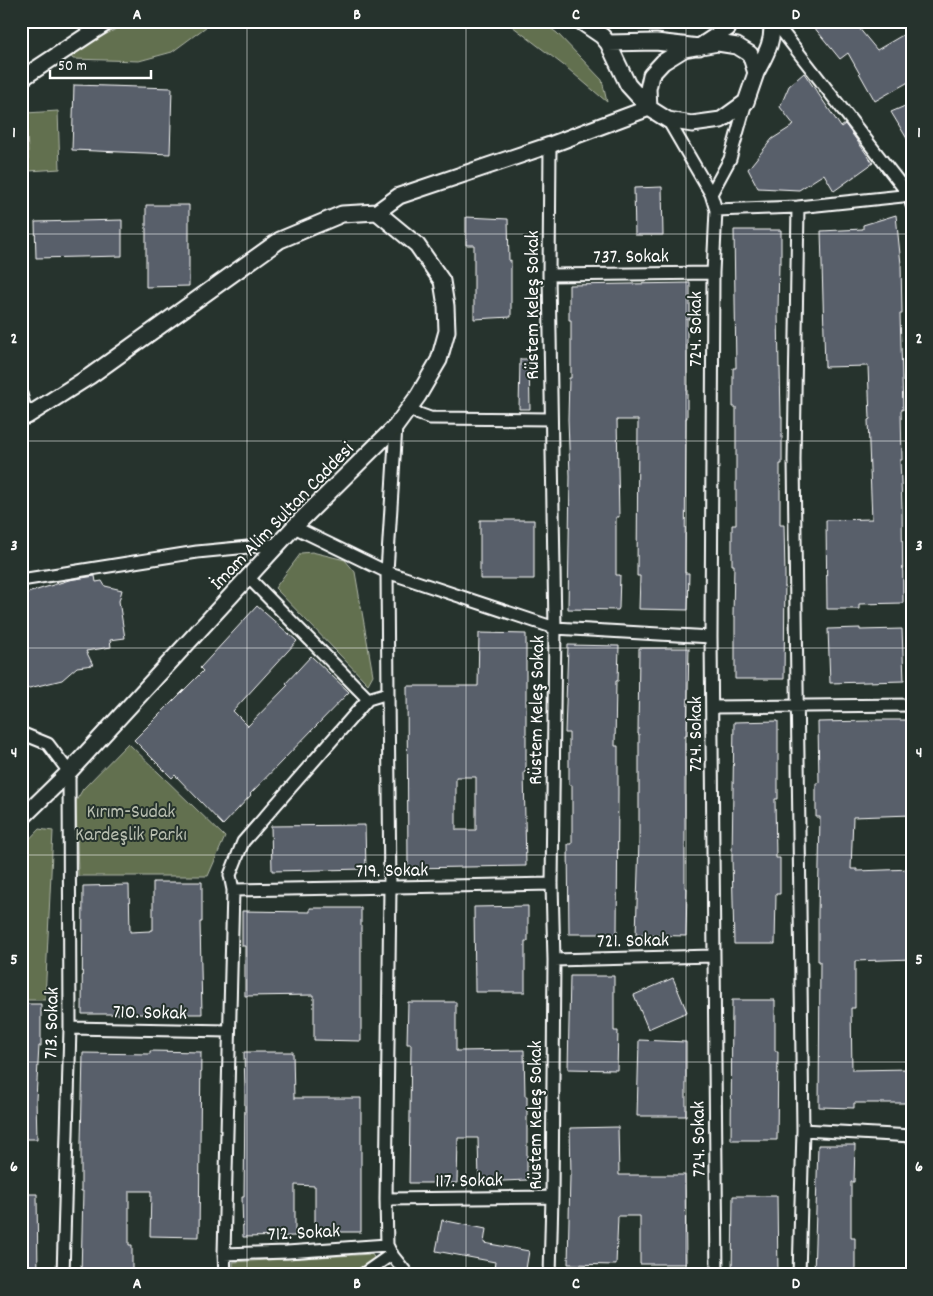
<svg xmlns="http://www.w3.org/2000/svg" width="933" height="1296" font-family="Dekko,sans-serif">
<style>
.green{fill:#626f50;stroke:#b0b7a8}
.building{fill:#585e6b;stroke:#fff;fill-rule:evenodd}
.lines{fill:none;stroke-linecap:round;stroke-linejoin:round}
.street-casing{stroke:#fff;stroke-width:15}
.secondary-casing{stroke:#fff;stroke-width:19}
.street{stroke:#26332d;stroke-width:11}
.secondary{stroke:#26332d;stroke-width:15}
.grid{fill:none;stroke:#fff;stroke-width:1;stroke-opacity:0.55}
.labels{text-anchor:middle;stroke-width:4;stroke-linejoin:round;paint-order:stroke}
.street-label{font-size:20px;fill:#fff;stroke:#26332d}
.park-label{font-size:20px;fill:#b8beb0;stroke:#26332d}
.neatline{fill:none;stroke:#fff;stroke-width:2}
.grid-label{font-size:16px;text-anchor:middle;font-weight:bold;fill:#fff}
</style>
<rect width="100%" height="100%" fill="#26332d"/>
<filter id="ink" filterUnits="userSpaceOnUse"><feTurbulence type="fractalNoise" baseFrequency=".02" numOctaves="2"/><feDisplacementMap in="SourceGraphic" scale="10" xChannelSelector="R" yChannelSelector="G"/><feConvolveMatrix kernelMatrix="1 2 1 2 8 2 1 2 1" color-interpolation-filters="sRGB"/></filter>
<g filter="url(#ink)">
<path class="green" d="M131,21H214L172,52L139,61L73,59L69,54Z
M501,21H541L557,33L602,80L607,102L567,68L512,26Z
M58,111L60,169L29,171L26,113Z
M312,552L345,560L355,572L373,675L368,684L275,588L301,553Z
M128,743L225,837L208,876H78L76,801L83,789Z
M39,829L53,831L45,1000H21V848Z
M372,1254L376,1261L355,1275H234L233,1262Z"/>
<path class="building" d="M809,21H853L877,50L908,32L912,38V80L875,101L848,53L840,59Z
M804,73L841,127L845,124L873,163L834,191L824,174L799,190L758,188L748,169L772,139L794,125L780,107L789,86Z
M74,85L172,88L170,154L72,150Z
M912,103V147L891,112Z
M662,187L663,235H635L634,188Z
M146,205H189V286L146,287Z
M896,215L901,264L902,314H900L903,410H901L902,460H900L902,507L903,603L859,604V609H827L826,520L872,519L868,420L870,419L868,366L825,367L821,231L863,229V225Z
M466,217L508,219L509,261L511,260V317L474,319V245H466Z
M122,220V256L36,258L35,222Z
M734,230H781V263H779L778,311L779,368L780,367L781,417H782V464H780V525H784L785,575L784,679H735V616H733L734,565H732V525H736V407H733V368H736Z
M690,283V319H687V418H686L685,573H689L688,610L639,609L640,576H637L638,420H617L619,517H616V575H620L619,608L618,610L568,609L570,476L568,419L569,378H571V320H569V285Z
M520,359H529L530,409H519Z
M480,520H534V579H480Z
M95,576L96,582L102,581L105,586L122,590L119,601L125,638L110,640L111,647L86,651L93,665L77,667L62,680L21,690V595L69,580Z
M257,606L297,641L233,711L248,726L288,685L286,683L311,656L349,692L250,794L251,795L223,825L175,775L172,778L134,740L203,671L200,668Z
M860,628V630L902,629L904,681L830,683L828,629Z
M479,633L526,634V772H524L526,866L408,868L407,686H478ZM456,777H476V830H456Z
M568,645L619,646L618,681H616L615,746H618V794L617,934H569L568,844H572V785H569V733H565Z
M639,648H689L687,735H685V888H687L686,936L636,935L639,840V734H638Z
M870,720H911L912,815L853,817L851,869H857V871L912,869V959L855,961V1008H851L852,1070L910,1069V1103H854V1108L819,1107L820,961H818V913L820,817H816V783H819L818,722L870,721Z
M778,721V799H775L776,858H780V894H776L775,944H734L732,858L734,722Z
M365,825L366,869L272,871L271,826Z
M153,882H202V922H200L202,1014H82L83,886L129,885L130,932L150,931V930H153Z
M528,906V941H525V992H475L474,907Z
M310,908H361V1041L314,1040V995L245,996V946H242V911L310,912Z
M570,976H614V1031H618L617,1070L568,1069Z
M673,978L687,1012L648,1029L634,995Z
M732,1000H775V1051H778L777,1140H731Z
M408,1002H456V1051L524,1050L525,1096H527V1180L479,1182L478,1138H458L457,1183H409L411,1044H407Z
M21,1004H41V1046H39L36,1099L37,1139H21Z
M639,1040L686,1042V1116H637Z
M150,1051L201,1052L199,1237L150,1236L151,1191H129V1245H132V1275H81L83,1191H81V1142L83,1053L150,1054Z
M244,1052H293L294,1098H361V1232H315V1186L295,1185V1236L243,1237L242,1197H244L245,1091Z
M618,1127L619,1175H685L686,1264H640V1216H618L616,1265L568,1264L570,1175H571L570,1128Z
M818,1145H855L854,1182H851V1238H855V1275H814Z
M21,1194H37L38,1275H21Z
M733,1196H777L778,1275H732Z
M442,1220L486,1229L484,1243L529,1251L525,1275H493L495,1262L436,1251Z"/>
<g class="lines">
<g class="street-casing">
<path id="street" d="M774,21L909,195L912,205
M668,120L711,194L716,210L713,273L711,637L717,1275
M711,194L730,159L746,102
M798,207L912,195
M716,210L798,207L794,460L803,1130L799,1275
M549,275L713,273
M21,394L27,416
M410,408L419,414L430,418L551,419
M294,527L387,572L555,628L711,637
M248,577L368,699
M21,580L197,552L279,544
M388,693L390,888L386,1199L387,1245L392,1255L408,1275
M712,707L912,705
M21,733L48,744L69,772L70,1028L63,1275
M233,890L552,884
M554,960L713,956
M70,1028L229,1031
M803,1130L912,1136
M386,1199L552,1197
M224,1254L287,1252L387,1245
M225,1275L224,1254L233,890L230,875L243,842L368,699L388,693L387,572L396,426
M362,1275L392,1254
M550,1275L552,1197L554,960L552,884L555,628L549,275L550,145"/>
</g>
<g class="secondary-casing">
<path id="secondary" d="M580,21L602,36L608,43L628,85L649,108L668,120L692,124L721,120L746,102L756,73L750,54L737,46L718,43L684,49L663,62L651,75L648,89L649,108
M608,43L656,42L699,47L728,28L730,21
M756,73C764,57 775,41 771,21
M21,79L109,21
M21,417L27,416L90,376L280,240L342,214L377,212L399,196L550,145L649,108
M21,819L69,772L294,527L396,426L418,396L439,360L447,331L446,306L442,281L417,245L377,212"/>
</g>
<use href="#street" class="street"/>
<use href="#secondary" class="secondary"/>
</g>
</g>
<path class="grid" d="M247,21V1275M466,21V1275M686,21V1275M21,234H912M21,441H912M21,648H912M21,855H912M21,1062H912"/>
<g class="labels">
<g class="street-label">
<text transform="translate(631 255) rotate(-1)" y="7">737. Sokak</text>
<text transform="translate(531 305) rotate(-90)" y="7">Rüstem Keleş Sokak</text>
<text transform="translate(694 329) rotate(-90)" y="7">724. Sokak</text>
<text transform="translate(281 515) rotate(-46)" y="7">İmam Alim Sultan Caddesi</text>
<text transform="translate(535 710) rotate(-89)" y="7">Rüstem Keleş Sokak</text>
<text transform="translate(694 734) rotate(-90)" y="7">724. Sokak</text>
<text transform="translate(392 869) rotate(-1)" y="7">719. Sokak</text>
<text transform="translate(633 939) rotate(-1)" y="7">721. Sokak</text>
<text transform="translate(150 1011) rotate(1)" y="7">710. Sokak</text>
<text transform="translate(50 1023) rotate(-89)" y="7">713. Sokak</text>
<text transform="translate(534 1115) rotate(-90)" y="7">Rüstem Keleş Sokak</text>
<text transform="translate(697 1139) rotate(-91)" y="7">724. Sokak</text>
<text transform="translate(469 1179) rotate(-1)" y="7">117. Sokak</text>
<text transform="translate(304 1231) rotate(-3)" y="7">712. Sokak</text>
</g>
<g class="park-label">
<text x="131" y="817">Kırım-Sudak<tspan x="131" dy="23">Kardeşlik Parkı</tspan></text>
</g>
</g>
<rect width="933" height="1296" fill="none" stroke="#26332d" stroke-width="55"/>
<path d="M50 70v8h101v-8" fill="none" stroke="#ffffff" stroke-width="2.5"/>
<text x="58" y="70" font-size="15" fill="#ffffff" stroke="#26332d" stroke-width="4" paint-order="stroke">50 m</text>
<rect x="28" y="28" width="878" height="1240" class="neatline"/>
<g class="grid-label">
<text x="137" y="19">A</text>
<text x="357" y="19">B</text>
<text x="576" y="19">C</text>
<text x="796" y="19">D</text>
<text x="14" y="137">1</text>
<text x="919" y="137">1</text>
<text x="14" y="343">2</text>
<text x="919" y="343">2</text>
<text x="14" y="550">3</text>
<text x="919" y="550">3</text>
<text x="14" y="757">4</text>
<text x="919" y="757">4</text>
<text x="14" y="964">5</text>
<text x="919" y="964">5</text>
<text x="14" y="1171">6</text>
<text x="919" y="1171">6</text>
<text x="137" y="1288">A</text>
<text x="357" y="1288">B</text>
<text x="576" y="1288">C</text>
<text x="796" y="1288">D</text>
</g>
</svg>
